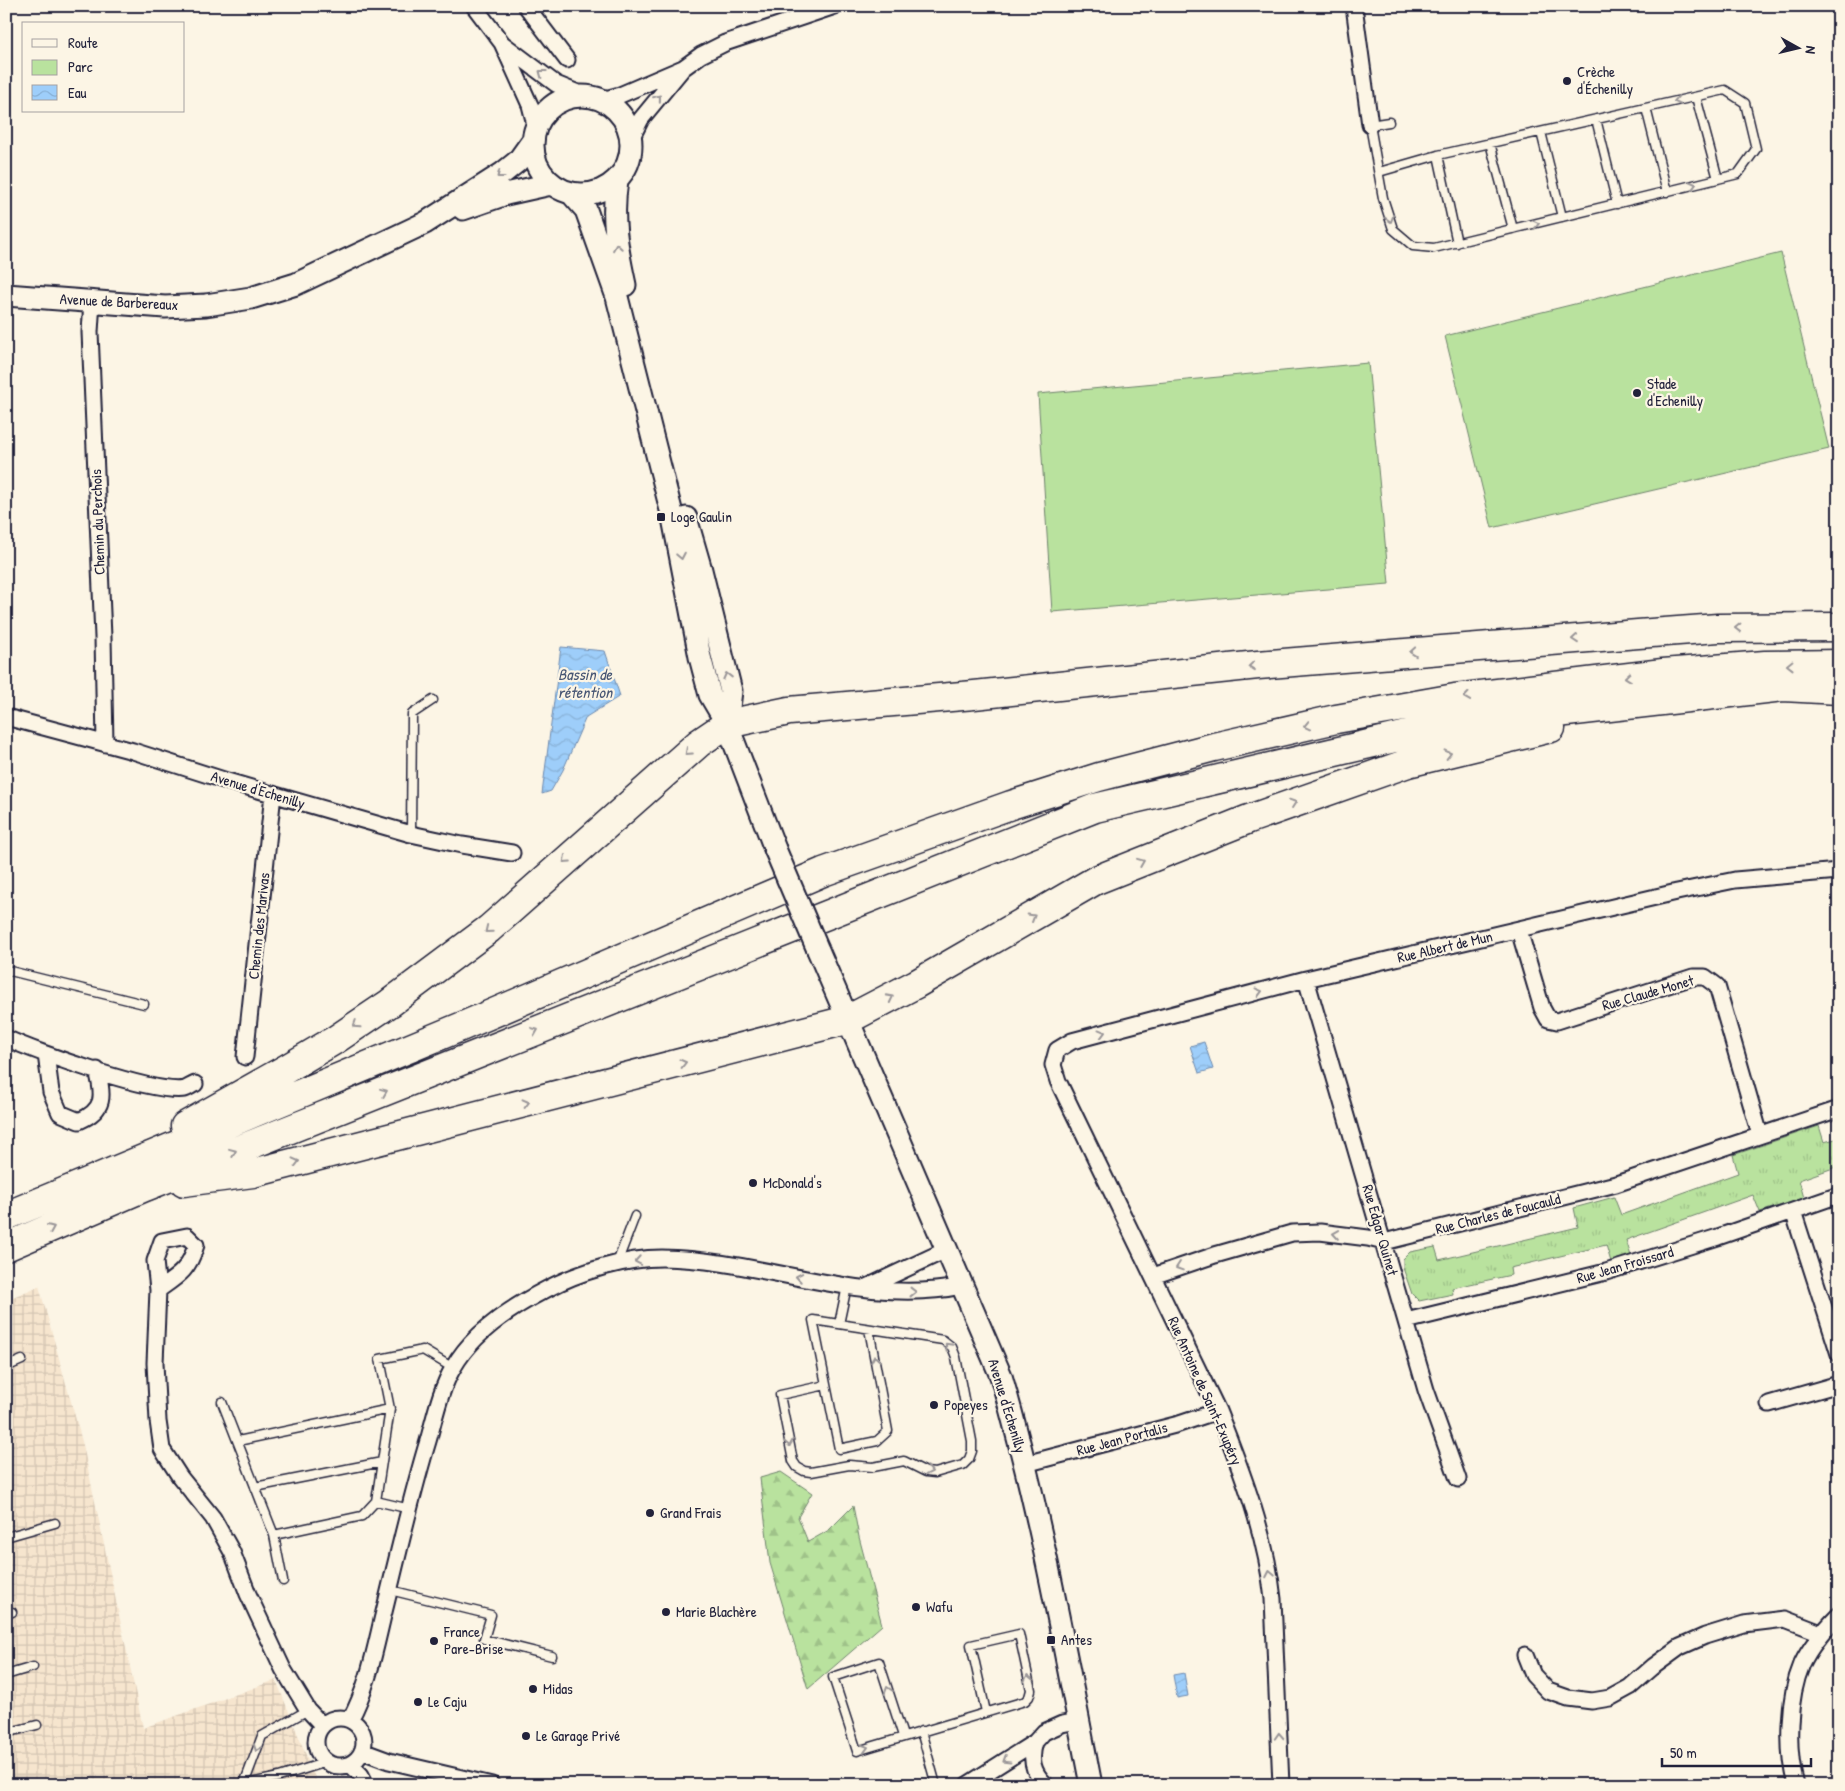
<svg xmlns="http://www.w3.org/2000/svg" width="1845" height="1791" font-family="'Patrick Hand',sans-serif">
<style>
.industrial{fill:url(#industrial-grid)}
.grass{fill:url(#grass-tufts);stroke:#6e826c}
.forest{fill:url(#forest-firs);stroke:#6e826c}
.park{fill:#b9e29e;stroke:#6e826c}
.water{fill:url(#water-waves);stroke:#6c89ae}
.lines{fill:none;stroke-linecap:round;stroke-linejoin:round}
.lane-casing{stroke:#22223b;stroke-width:11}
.street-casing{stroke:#22223b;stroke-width:19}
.secondary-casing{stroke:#22223b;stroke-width:25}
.highway-casing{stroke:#22223b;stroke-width:31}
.lane{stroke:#fcf5e5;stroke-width:8}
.street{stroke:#fcf5e5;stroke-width:15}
.secondary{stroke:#fcf5e5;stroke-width:21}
.highway{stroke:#fcf5e5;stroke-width:28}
.secondary-bridge-casing{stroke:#22223b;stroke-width:25;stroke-linecap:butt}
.secondary-bridge{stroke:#fcf5e5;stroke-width:21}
.oneway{stroke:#9a9698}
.poi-dot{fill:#22223b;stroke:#fcf5e5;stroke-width:2}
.labels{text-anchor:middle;stroke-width:4.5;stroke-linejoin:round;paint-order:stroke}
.poi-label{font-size:15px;fill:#22223b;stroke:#fcf5e5;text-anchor:start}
.street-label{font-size:15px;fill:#22223b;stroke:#fcf5e5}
.water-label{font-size:16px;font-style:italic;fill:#475674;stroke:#fcf5e5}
</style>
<defs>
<pattern id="industrial-grid" width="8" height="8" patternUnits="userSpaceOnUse" patternTransform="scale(1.25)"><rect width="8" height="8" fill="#f6e5ce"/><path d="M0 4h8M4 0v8" fill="none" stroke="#d3c4b2"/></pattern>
<pattern id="grass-tufts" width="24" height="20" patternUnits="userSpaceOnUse" patternTransform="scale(1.25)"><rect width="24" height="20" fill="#b9e29e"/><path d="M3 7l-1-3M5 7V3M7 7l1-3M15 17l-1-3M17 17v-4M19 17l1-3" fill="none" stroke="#9fc289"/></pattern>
<pattern id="forest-firs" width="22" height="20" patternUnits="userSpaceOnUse" patternTransform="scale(1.25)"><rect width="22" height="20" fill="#b9e29e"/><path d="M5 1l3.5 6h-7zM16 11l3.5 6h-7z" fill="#9fc289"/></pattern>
<pattern id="water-waves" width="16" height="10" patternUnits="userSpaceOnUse" patternTransform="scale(1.25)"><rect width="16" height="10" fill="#9ecefa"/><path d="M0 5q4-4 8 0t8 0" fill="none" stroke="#88b1d7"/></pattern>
</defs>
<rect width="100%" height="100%" fill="#fcf5e5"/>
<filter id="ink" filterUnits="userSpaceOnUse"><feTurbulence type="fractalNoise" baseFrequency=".02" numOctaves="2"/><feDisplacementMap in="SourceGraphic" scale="10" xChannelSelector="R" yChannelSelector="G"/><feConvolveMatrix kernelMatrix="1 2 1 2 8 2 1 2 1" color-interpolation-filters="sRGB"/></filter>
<g filter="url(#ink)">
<path class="industrial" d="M39,1286L83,1445L143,1728L276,1680L318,1785H6V1300Z"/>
<path class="grass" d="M1819,1126L1824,1142L1839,1138V1166L1799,1180L1804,1198L1760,1212L1753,1195L1626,1240L1631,1256L1611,1262L1606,1245L1510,1268L1511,1275L1452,1288L1453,1294L1419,1301L1412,1294L1403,1268V1259L1410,1252L1435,1247L1439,1260L1578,1227L1574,1208L1614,1197L1621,1215L1738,1173L1733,1155Z"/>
<path class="forest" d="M781,1472L812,1493L798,1517L808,1542L829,1530L853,1506L859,1537L882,1625L808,1689L770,1563L760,1478Z"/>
<path class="park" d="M1781,253L1829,449L1492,528L1445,336Z
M1368,363L1389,584L1052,612L1038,394Z"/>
<path class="water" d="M561,647L605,651L620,696L586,717L563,770L551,791L542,794Z
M1204,1042L1213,1069L1199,1073L1190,1046Z
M1184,1673L1188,1696L1177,1698L1173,1675Z"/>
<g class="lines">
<g class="lane-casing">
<path id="lane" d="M1696,97L1718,179
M1646,108L1667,192
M1596,119L1617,204
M1541,132L1562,217
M1490,143L1513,229
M1438,155L1457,243
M1379,172L1438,155L1725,90L1745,103L1756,149L1738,174L1434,248L1413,246L1393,229L1383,198L1370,125L1389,122
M411,834L412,714L433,700
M6,970L144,1004
M617,1263L635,1216
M839,1324L847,1286
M6,1367L22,1360
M826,1385L780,1395L793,1461L797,1467L804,1471L811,1472L849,1465L873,1467L904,1461L926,1472L935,1473L963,1465L969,1459L972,1451V1441L956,1357L952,1347L943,1340L813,1320L839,1449L877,1441L888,1431L869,1329
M222,1402L274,1535L283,1581
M238,1441L390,1409
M255,1487L382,1462
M410,1509L376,1501L390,1409L380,1359L423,1350L453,1368
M274,1535L362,1516L376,1501
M6,1537L55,1523
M390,1590L491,1615L484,1639L552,1656
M6,1614L12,1612
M6,1675L33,1667
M921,1731L936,1785
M6,1733L37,1725
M903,1736L879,1662L833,1677L857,1751L1025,1701L1029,1697L1031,1690L1019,1634L971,1645L986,1712
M244,1784L262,1736L308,1710
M241,1785L279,1777L327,1762"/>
</g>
<g class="street-casing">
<path id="street" d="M474,6L502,43L530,105L536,128
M526,6L567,60
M1354,6L1370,125
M503,44L556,84L585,96
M683,68L701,55L725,43L835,6
M602,100L620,95L683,68L641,119L631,139
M92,301L90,332L103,637L105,744
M6,717L133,751L227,781L411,834L462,845L512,853
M1519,930L1542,1008L1548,1019L1557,1021L1693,977H1705L1717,986L1760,1135
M1306,979L1426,1390L1458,1479
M6,1038C35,1052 156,1095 185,1089C188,1088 192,1085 195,1084
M46,1054L51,1092L60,1113L79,1121C105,1110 104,1096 97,1070
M245,1057L273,794
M1793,1211L1839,1354
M1153,1276L1215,1255L1292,1233L1320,1232L1368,1238L1384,1242L1616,1184L1839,1109
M865,1288L946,1250
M158,1290C178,1276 189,1270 196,1245L187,1236L162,1241L155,1261L158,1290L155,1363L158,1421L162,1449L180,1477L213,1518L232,1552L248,1594L283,1669L308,1710L322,1725
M1406,1321L1606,1272L1718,1237L1839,1195
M1769,1404L1839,1384
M1025,1464L1179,1424L1218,1411
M1525,1655L1533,1675L1548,1691L1568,1698L1592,1701L1610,1698L1630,1687L1654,1666L1680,1647L1705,1636L1744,1624L1785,1619L1821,1633
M316 1742a24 24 0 1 1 48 0a24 24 0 1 1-48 0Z
M350,1720C367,1689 374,1654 382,1620C397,1560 410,1500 428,1441C435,1417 440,1390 453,1368C473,1332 512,1307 547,1289C579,1272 625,1258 662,1258C762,1259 862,1307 962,1286
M1035,1742C1030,1759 1032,1772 1045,1784
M362,1751L389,1761L492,1785
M350,1764L361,1775L366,1785
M967,1785L1035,1742L1044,1732L1062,1724L1078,1721
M1281,1785L1273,1599C1266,1534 1242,1471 1218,1411L1058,1081L1053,1065L1057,1050L1072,1041L1306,979L1677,892L1735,880L1839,871
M1796,1785C1786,1750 1788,1697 1802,1664C1811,1645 1824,1630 1839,1615"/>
</g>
<g class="secondary-casing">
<path id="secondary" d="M533 145a49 49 0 1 1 98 0a49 49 0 1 1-98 0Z
M617,180C611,218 617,248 625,285
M571,193L586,210L617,297L673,518L700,657L710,695L727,724L775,849
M463,209L506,194L551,184
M6,295L165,307L206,305L251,298L296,284L425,223L503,173L518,161L533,140
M686,518L701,570L731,691L727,724
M818,950L1001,1376C1040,1510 1064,1647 1091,1785"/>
</g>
<g class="highway-casing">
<path id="highway" d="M185,1126L286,1069L335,1040L390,1003L489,929L699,743L727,724L789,711L974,695L1258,665L1638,634L1718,628L1839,627
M184,1182L253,1173L847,1020L916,984L1096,880L1249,819L1408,763L1551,728
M6,1216L463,1026L823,872L1011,805L1099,777L1214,747L1336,719L1455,698L1663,673L1765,665L1839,664
M6,1247L145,1187L1095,808L1446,726L1783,687L1839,690"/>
</g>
<use href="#lane" class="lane"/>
<use href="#street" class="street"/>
<use href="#secondary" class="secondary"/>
<use href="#highway" class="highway"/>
<g class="secondary-bridge-casing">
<path id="secondary-bridge" d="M775,849L818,950"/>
</g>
<use href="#secondary-bridge" class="secondary-bridge"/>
</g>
<defs><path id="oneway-chevron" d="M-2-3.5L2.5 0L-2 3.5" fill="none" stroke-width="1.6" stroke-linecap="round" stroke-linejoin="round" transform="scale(1.25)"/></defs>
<g class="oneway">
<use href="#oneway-chevron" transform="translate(542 73) rotate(-143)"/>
<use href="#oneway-chevron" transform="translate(658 98) rotate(-51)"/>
<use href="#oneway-chevron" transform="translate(1677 101) rotate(167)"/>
<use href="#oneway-chevron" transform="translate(500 175) rotate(143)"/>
<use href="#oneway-chevron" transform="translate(1693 185) rotate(-14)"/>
<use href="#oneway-chevron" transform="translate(1390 219) rotate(73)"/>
<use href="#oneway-chevron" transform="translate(1536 224) rotate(-13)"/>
<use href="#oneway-chevron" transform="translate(617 247) rotate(-99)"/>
<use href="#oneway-chevron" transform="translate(681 556) rotate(79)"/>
<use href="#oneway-chevron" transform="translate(1738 628) rotate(179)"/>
<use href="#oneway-chevron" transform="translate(1575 639) rotate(175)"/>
<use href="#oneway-chevron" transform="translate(1413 652) rotate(175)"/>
<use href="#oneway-chevron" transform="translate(1790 665) rotate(179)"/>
<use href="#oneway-chevron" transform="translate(1252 666) rotate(174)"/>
<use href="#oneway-chevron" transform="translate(727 676) rotate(-104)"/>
<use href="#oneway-chevron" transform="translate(1628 677) rotate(174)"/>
<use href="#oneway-chevron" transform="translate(1467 697) rotate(172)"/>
<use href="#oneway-chevron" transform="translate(1307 726) rotate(167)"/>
<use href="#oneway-chevron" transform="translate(688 752) rotate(138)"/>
<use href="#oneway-chevron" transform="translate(1448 754) rotate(-14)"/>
<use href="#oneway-chevron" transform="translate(1293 803) rotate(-19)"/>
<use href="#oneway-chevron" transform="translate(566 860) rotate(138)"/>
<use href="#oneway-chevron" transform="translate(1141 862) rotate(-22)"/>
<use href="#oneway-chevron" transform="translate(1032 917) rotate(-30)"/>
<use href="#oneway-chevron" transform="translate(488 930) rotate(141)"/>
<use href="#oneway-chevron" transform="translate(1259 992) rotate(-15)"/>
<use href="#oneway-chevron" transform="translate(890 998) rotate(-27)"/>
<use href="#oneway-chevron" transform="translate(356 1025) rotate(147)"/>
<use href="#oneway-chevron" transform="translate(535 1031) rotate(-22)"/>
<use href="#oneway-chevron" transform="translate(1102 1033) rotate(-15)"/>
<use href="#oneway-chevron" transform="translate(683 1063) rotate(-14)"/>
<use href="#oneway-chevron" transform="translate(384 1092) rotate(-22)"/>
<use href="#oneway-chevron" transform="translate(526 1103) rotate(-14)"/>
<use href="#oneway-chevron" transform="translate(233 1152) rotate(-22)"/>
<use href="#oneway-chevron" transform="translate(296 1162) rotate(-14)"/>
<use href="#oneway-chevron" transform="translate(51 1228) rotate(-23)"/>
<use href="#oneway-chevron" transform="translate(1336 1234) rotate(-172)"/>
<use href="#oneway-chevron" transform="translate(638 1261) rotate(170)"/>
<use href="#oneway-chevron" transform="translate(1179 1267) rotate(161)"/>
<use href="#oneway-chevron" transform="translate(799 1277) rotate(-170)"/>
<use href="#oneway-chevron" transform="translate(913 1292)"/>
<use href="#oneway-chevron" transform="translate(948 1346) rotate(-135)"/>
<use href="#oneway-chevron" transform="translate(875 1359) rotate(-100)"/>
<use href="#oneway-chevron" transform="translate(789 1443) rotate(79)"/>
<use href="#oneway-chevron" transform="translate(929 1471) rotate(11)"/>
<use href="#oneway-chevron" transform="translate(1270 1574) rotate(-101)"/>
<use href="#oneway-chevron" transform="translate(1028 1678) rotate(-102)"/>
<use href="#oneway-chevron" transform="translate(888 1690) rotate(-108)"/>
<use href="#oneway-chevron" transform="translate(1279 1736) rotate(-93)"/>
<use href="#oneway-chevron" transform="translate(257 1748) rotate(111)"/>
<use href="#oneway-chevron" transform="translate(865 1748) rotate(-16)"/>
<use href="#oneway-chevron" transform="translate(1006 1760) rotate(148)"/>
</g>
</g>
<g class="poi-dot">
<circle cx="1567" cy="81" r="5"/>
<circle cx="1637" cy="393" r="5"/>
<rect x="656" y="512" width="10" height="10" rx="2.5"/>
<circle cx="753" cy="1183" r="5"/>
<circle cx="934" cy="1405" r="5"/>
<circle cx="650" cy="1513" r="5"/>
<circle cx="916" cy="1607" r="5"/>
<circle cx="666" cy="1612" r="5"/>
<rect x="1046" y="1635" width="10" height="10" rx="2.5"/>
<circle cx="434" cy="1641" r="5"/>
<circle cx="533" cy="1689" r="5"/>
<circle cx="418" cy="1702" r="5"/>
<circle cx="526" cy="1736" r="5"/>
</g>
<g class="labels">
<g class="poi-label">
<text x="1577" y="77">Crèche<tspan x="1577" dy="17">d'Échenilly</tspan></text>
<text x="1647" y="389">Stade<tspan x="1647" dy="17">d'Echenilly</tspan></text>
<text x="671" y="522">Loge Gaulin</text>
<text x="763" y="1188">McDonald's</text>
<text x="944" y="1410">Popeyes</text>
<text x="660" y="1518">Grand Frais</text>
<text x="926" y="1612">Wafu</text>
<text x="676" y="1617">Marie Blachère</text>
<text x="444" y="1637">France<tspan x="444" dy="17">Pare-Brise</tspan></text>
<text x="1061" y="1645">Antes</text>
<text x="543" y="1694">Midas</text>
<text x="428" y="1707">Le Caju</text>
<text x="536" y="1741">Le Garage Privé</text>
</g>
<g class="street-label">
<text transform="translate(119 302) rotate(3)" y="5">Avenue de Barbereaux</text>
<text transform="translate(98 522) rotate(-92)" y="5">Chemin du Perchois</text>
<text transform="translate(258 790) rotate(17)" y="5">Avenue d'Echenilly</text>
<text transform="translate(259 926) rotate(-84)" y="5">Chemin des Marivas</text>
<text transform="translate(1445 947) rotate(-13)" y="5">Rue Albert de Mun</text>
<text transform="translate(1648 993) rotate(-16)" y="5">Rue Claude Monet</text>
<text transform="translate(1498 1214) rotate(-14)" y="5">Rue Charles de Foucauld</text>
<text transform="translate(1380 1230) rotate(74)" y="5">Rue Edgar Quinet</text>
<text transform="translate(1625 1265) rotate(-16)" y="5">Rue Jean Froissard</text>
<text transform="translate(1205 1391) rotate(66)" y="5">Rue Antoine de Saint-Exupéry</text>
<text transform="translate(1007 1406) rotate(73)" y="5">Avenue d'Echenilly</text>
<text transform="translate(1122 1439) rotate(-15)" y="5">Rue Jean Portalis</text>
</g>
<g class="water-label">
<text x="585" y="680">Bassin de<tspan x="585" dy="18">rétention</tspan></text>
</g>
</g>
<rect width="1845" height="1791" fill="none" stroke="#fcf5e5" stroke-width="25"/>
<rect x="12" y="12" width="1820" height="1766" fill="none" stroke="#22223b" stroke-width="2" filter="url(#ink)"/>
<rect x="22" y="22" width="162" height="90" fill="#fcf5e5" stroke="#a5a1a1"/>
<rect x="32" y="39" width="25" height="8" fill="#fcf5e5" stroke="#a5a1a1"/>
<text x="68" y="48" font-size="15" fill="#22223b">Route</text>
<rect x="32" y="60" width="25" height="15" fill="#b9e29e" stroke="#a5a1a1"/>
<text x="68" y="72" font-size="15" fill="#22223b">Parc</text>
<rect x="32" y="85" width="25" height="15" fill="url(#water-waves)" stroke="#a5a1a1"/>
<text x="68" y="98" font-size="15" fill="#22223b">Eau</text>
<g transform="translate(1798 48) rotate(98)" stroke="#fcf5e5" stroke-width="4" paint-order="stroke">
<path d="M0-4L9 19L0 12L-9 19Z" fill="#22223b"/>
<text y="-8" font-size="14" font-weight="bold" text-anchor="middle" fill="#22223b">N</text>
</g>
<path d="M1662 1758v8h149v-8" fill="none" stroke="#22223b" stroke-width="2.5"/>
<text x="1670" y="1758" font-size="15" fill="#22223b" stroke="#fcf5e5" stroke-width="4" paint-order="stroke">50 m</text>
</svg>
